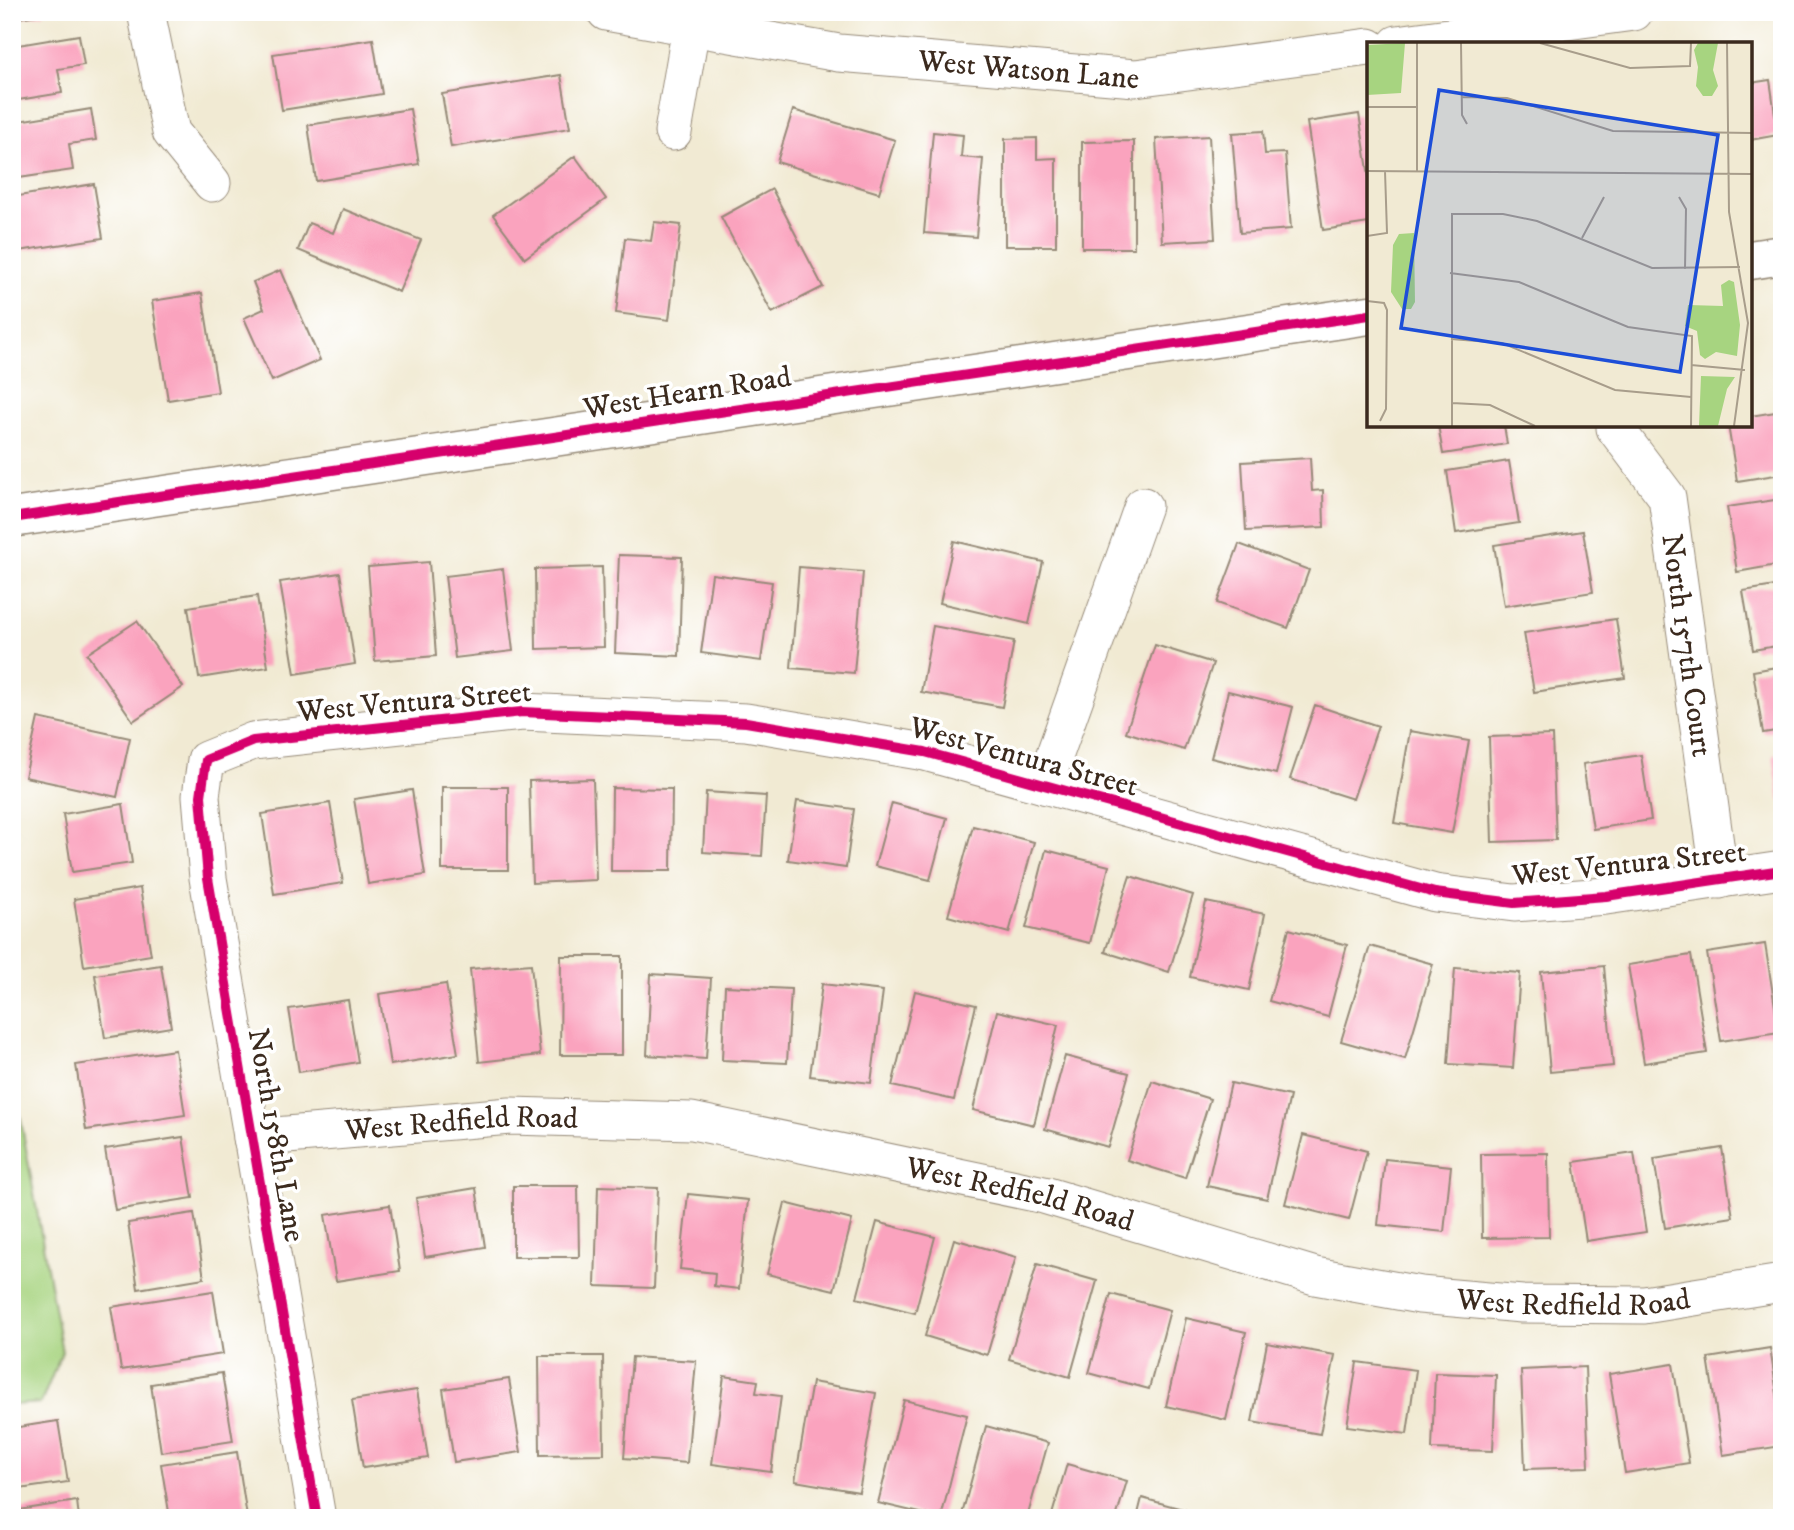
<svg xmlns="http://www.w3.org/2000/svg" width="1794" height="1530" font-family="'IM FELL DW Pica',serif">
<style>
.green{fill:#a7d480;stroke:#717f4f;stroke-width:2}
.building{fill:#faa3be}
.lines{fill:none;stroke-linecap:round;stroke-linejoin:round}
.street-casing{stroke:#968a78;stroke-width:39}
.secondary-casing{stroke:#968a78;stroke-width:41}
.street{stroke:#fff;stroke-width:37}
.secondary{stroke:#fff;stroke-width:38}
.cycleway-casing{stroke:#fff;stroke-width:15}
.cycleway{stroke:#d6006c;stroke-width:10}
.labels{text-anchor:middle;stroke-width:7;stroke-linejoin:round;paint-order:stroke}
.street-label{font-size:30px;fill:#3b2a1e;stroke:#fff}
.inset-road{fill:none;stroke:#a89d8b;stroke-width:2}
.view{fill:#1d4ed8;fill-opacity:0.15;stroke:#1d4ed8;stroke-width:3.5}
.inset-edge{fill:none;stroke:#3b2a1e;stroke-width:3.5}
</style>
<rect width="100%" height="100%" fill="#fff"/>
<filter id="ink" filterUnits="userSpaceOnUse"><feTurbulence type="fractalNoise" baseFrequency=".0143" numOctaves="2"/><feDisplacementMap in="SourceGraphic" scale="14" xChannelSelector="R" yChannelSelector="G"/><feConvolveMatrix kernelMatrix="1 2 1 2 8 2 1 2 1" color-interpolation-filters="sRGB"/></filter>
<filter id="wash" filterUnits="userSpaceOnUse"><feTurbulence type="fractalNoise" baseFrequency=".00686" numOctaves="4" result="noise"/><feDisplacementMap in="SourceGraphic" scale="28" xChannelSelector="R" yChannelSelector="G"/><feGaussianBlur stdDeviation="1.57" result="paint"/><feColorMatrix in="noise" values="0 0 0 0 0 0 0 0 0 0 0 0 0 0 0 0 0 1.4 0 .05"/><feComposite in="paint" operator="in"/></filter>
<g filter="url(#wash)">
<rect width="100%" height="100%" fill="#f1ead3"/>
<path class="green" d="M12,1070L62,1352L41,1403L12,1405Z
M1779,1097H1782V1235H1781Z"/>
<g id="blocks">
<path class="building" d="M12,12H44V14L12,19Z
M79,35L84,65L58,69L62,93L12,101V46Z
M373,39L382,94L282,110L273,54Z
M561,75L570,128L451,147L442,94Z
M1770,80L1778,135L1750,140V83Z
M91,109L96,140L69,144L73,170L12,179V122Z
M410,109L419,164L316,181L308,125Z
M793,110L895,140L879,193L777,162Z
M1359,114L1369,176V223L1323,230L1307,122Z
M1263,131L1265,154L1285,153L1291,229L1240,233L1232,133Z
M933,132L963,135L961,157L983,159L976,237L924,233Z
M1209,136L1215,239L1162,242L1156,139Z
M1037,138V159L1056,158V246H1005V139Z
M1134,141V248H1082V142Z
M575,156L606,199L525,258L493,215Z
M94,184L103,238L12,252V197Z
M772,189L823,287L772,313L721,217Z
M343,209L421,240L399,292L298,250L309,223L333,233Z
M654,222L681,225L669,320L616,313L625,238L651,241Z
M281,270L320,360L272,381L244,318L264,309L253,282Z
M202,293L218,392L168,400L152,301Z
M1782,411V474L1737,481L1728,425H1750V416Z
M1438,425H1504L1507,444L1443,454Z
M1310,458L1312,491L1323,490L1324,527L1246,531L1242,462Z
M1509,461L1519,523L1456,533L1447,471Z
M1782,499V564L1737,572L1727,507Z
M1583,531L1593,592L1504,606L1494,545Z
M954,541L1043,562L1029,624L940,603Z
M1239,544L1309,570L1288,628L1217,603Z
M619,555L682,557L679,656L615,653Z
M429,562L436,656L375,661L368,567Z
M602,567L604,647L536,649L535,569Z
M799,567L863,572L854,673L791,668Z
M503,569L513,651L455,658L445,576Z
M340,573L355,664L295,674L280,582Z
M712,574L772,582L761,661L701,653Z
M1782,585V645L1753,650L1743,591Z
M257,596L268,667L199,678L188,607Z
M1616,619L1625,678L1534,692L1524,633Z
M137,621L183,687L133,721L87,654Z
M933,626L1014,641L1002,707L921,692Z
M1155,645L1213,663L1184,750L1126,732Z
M1782,666V730L1763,733L1753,671Z
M1228,691L1293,707L1276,774L1211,758Z
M1315,705L1378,726L1353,799L1290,779Z
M38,718L130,738L117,797L25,777Z
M1410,731L1469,741L1452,833L1394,823Z
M1552,735L1556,840L1492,842L1489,737Z
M1782,754V801H1780L1773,755Z
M1641,755L1651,820L1593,829L1583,764Z
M593,779L596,880L532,883L529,781Z
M442,787H508V870H442Z
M612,788L672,789L671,871H611Z
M412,790L425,875L368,884L354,799Z
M706,792L766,796L762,856L703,852Z
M797,801L854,809L846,868L788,860Z
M330,803L343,883L274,894L262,814Z
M892,803L947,818L930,880L875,866Z
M123,804L132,863L72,872L63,814Z
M973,826L1034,842L1009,933L948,916Z
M1046,850L1109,866L1090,943L1026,928Z
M1130,876L1193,895L1169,972L1105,952Z
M140,888L151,955L84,966L74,899Z
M1206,902L1265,914L1249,990L1190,977Z
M1289,929L1347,945L1328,1017L1269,1001Z
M1765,944L1779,1032L1721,1041L1707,953Z
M1370,946L1433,964L1405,1059L1341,1041Z
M1691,955L1707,1053L1644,1063L1628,965Z
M561,956H622V1055H560Z
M531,964L540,1055L479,1062L470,969Z
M161,965L171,1027L105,1038L95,975Z
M1604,966L1613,1066L1550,1072L1541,972Z
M1455,968L1520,973L1513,1068L1448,1064Z
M651,974L711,978L706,1059L647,1055Z
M446,984L458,1054L390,1065L379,994Z
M822,984L883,991L871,1083L810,1076Z
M725,986L791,989L787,1063L722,1060Z
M915,991L976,1005L954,1100L892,1086Z
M348,1000L358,1062L299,1072L289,1009Z
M997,1011L1058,1025L1034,1125L973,1110Z
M175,1050L185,1115L86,1130L76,1065Z
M1065,1056L1129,1073L1108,1147L1045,1129Z
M1152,1081L1210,1099L1185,1178L1127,1160Z
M1231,1083L1290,1096L1267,1199L1207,1186Z
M1303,1135L1367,1151L1349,1220L1285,1204Z
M183,1137L193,1198L115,1210L105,1149Z
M1722,1148L1733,1217L1665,1228L1654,1159Z
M1548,1153L1549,1237L1482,1238L1481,1154Z
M1634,1153L1646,1232L1586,1241L1574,1162Z
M1385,1159L1451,1166L1444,1232L1378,1225Z
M513,1186H578L579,1257H513Z
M598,1186L658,1188L654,1288L595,1286Z
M476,1188L485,1247L425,1257L416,1198Z
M688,1194L748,1200L739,1289L714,1286L715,1273L680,1269Z
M785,1203L852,1220L834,1290L767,1274Z
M390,1205L400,1271L336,1281L325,1215Z
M194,1213L204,1278L138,1289L128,1223Z
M877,1222L935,1237L915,1313L857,1298Z
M954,1239L1016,1257L987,1355L925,1336Z
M1037,1264L1097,1281L1070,1377L1009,1359Z
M213,1291L223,1354L121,1370L111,1307Z
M1111,1294L1170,1310L1149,1389L1089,1373Z
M1186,1318L1246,1332L1226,1420L1166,1406Z
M1267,1343L1335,1355L1320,1434L1252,1422Z
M1770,1348L1782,1426V1446L1723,1455L1708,1358Z
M539,1356H603L604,1454L540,1455Z
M632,1357L696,1361L687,1463L624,1458Z
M1357,1362L1416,1370L1407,1434L1347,1426Z
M1673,1364L1689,1463L1625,1473L1609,1374Z
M1585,1367L1589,1467L1525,1469L1521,1370Z
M222,1373L233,1441L161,1452L151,1384Z
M1435,1373L1496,1375L1493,1451L1432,1449Z
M724,1376L758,1381L756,1393L781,1396L771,1472L712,1464Z
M509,1379L521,1452L454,1462L443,1389Z
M812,1382L876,1393L859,1492L795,1481Z
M417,1390L428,1458L363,1468L352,1400Z
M904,1400L967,1415L941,1518L878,1503Z
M58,1421L68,1482L12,1490V1428Z
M986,1426L1048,1443L1027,1518H961Z
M237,1452L247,1517L170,1518L161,1464Z
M1067,1464L1127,1481L1116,1518H1051Z
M1142,1498L1201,1514L1200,1518H1137Z
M77,1501L79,1518H12V1511Z
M1782,1514V1518H1765V1516Z"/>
</g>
</g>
<g filter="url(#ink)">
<use href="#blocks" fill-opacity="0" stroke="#968a78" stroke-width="2"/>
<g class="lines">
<g class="street-casing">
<g id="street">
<path d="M146,12L171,132L212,183"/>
<path id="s1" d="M606,12L839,53L1135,78L1369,47"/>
<path d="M1397,44L1634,12"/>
<path d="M673,132L691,27"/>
<path id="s2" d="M1615,428L1667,497L1720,880"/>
<path d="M1044,785L1143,506"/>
<path id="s3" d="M252,1138L510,1116L692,1121L1044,1195L1315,1276L1420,1295L1522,1304L1644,1305L1782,1283"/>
<path d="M317,1518L208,878L201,796L206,760L253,741L522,712L746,722L925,752L1435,893L1514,903L1606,896L1782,870"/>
</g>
</g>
<g class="secondary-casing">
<path id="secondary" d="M1750,260L1782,255
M12,518L1369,315"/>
</g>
<use href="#street" class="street"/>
<use href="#secondary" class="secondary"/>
<g class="cycleway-casing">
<path id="cycleway" d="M12,518L1369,315
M317,1518L208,878L201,796L206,760L253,741L522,712L746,722L925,752L1435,893L1514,903L1606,896L1782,870"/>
</g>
<use href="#cycleway" class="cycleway"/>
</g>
</g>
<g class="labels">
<g class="street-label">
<text dy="10" stroke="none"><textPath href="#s1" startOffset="427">West Watson Lane</textPath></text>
<text transform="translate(687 392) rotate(-9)" y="10">West Hearn Road</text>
<text dy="10" stroke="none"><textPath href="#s2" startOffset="236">North 157th Court</textPath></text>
<text transform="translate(414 701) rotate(-5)" y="10">West Ventura Street</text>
<text transform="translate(1024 756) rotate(15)" y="10">West Ventura Street</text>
<text transform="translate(1629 863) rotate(-6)" y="10">West Ventura Street</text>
<text dy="10" stroke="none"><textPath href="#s3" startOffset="210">West Redfield Road</textPath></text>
<text transform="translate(277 1135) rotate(80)" y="10">North 158th Lane</text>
<text dy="10" stroke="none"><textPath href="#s3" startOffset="777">West Redfield Road</textPath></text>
<text dy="10" stroke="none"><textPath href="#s3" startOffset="1344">West Redfield Road</textPath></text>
</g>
</g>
<g transform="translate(1367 42)">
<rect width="385" height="385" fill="#f1ead3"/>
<path d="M38,1L34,51L0,53V3ZM331,1H351L346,28L351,44L345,54H336L329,44L331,25L327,8ZM47,191L48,260L44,267H35L24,250L26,203L32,192ZM362,238L367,240L373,283L370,314L349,310L338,317L333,313L330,289L318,284L321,263L356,264L354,243ZM334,334L368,335L360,347L351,384H332Z" fill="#a7d480"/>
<path class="inset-road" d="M50,1V129M94,1L95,73L100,82M173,1L263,26L323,24L324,1M360,1L362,170L381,281L367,384M94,55L140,56L246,89L385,91M0,65H50M0,129L385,132M312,155L319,167L318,227M0,194L20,191L18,129M215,196L237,155M83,231L152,240L261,285L325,294L324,384M0,259L17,261L20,268L19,367L13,379M84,297L135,301L248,348L324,355M324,323L378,328M85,361L123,363L168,384M85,384V172H136L170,179L285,226L373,225"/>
<path class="view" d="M72,48L351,93L313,330L34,286Z"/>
<rect width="385" height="385" class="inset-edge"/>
</g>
<rect width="1794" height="1530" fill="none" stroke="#fff" stroke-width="42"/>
</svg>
